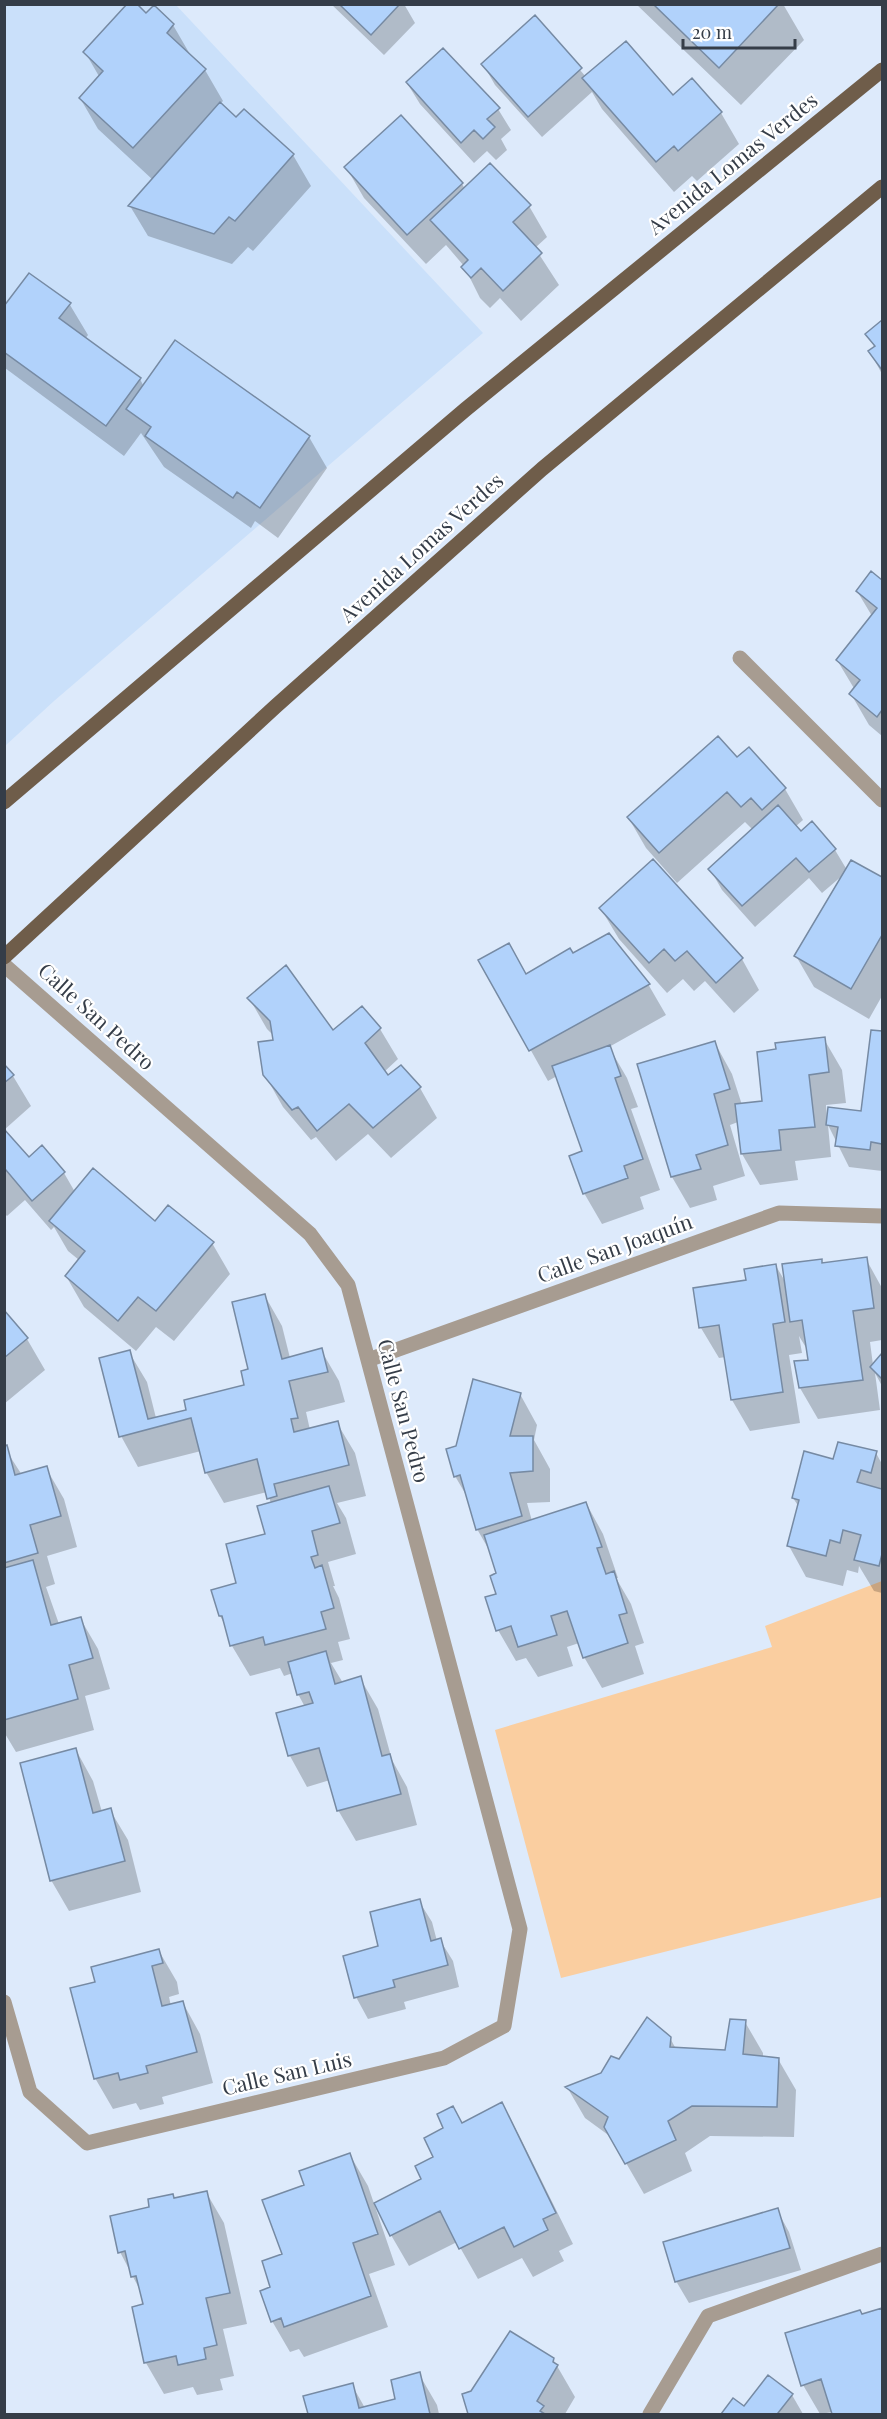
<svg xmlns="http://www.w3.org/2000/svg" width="887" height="2419" font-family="'Playfair Display',serif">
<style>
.built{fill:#cae0fa}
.green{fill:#facea0}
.shadow{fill:#0003}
.building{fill:#b1d2fb;stroke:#768aa3;stroke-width:1.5}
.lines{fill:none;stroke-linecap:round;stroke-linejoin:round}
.minor{stroke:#a79c91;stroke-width:15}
.primary{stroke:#6f5d4a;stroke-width:15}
.labels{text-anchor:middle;stroke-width:4.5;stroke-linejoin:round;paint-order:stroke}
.street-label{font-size:21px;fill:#353d48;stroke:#fff}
</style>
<rect width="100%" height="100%" fill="#ddeafb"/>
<path class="built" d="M5,5H176L483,333L54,701L5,746Z"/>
<path class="green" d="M882,1581V1897L561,1978L495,1730L772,1647L765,1626Z"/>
<path class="shadow" d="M331,4H404L415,23L384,55Z
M636,4H783L804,40L741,105Z
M154,8L173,25L191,56L205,70L223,101L220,104L236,120L244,111L293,155L311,186L253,251L248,247L232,264L148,236L130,206L153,180L98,129L80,98L100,78L85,52L147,15Z
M535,17L586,77L673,97L692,80L721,113L739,144L697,181L692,176L674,192L602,109L592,92L542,137L495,85L483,64Z
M407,83L498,109L511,130L501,139L507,150L496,160L487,151L474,163L420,104Z
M346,167L462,184L465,189L529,206L547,237L535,248L559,285L521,321L500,298L490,308L480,298L464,266L446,245L426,264L364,198Z
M30,275L70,305L88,335L85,339L140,379L144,387L309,437L327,468L278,538L255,521L251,528L164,467L141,433L124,456L5,368L4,309Z
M882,322V374L870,352L875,348L867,334Z
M872,573L882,582V736L869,725L851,694L855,690L837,660L872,616L857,591Z
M749,749L785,789L803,820L795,827L801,833L835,850L847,870L851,862L882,880V996L869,1019L814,987L796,956L843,875L822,893L809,878L755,927L722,890L710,869L753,830L745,822L677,883L646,848L628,817L737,759Z
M601,909L742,959L759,990L734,1013L705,981L694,991L683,979L667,993L619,939Z
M573,955L648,984L666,1015L609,1047L627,1078L638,1107L631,1109L660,1190L640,1197L644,1209L602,1224L584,1193V1152L557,1076L548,1081L481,961L526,976Z
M249,998L332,1033L380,1029L398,1059L384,1072L388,1077L420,1088L437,1118L391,1158L368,1134L336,1161L316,1137L311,1140L283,1107L265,1075L274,1041V1036L267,1029Z
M872,1031L882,1032V1171L849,1167L828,1125L831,1157L795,1161L798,1180L760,1185L742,1154L738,1122L730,1125L745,1176L713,1186L717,1200L690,1208L672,1177L639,1065L715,1043L732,1074L742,1105L764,1102L824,1039L842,1070L846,1103L826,1105L827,1119L863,1112Z
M4,1066L13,1076L31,1106L4,1130Z
M4,1131L29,1159L64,1173L75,1192L212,1243L230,1274L174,1341L156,1327L136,1351L84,1307L66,1276L79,1260L68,1251L54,1227L51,1230L25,1200L7,1216L4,1213Z
M866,1259L882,1288V1340L870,1342L873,1365L882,1355V1386L875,1373L880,1410L818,1419L800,1388L809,1361L808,1351L799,1336L802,1353L789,1355L800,1423L750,1431L732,1400L726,1357L719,1358L701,1328L747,1282L776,1266L786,1283L821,1260L824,1265Z
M265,1296L282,1326L290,1358L321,1350L339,1381L345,1402L306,1412L310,1430L337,1423L355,1453L366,1496L337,1503L346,1518L356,1554L328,1562L335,1586H333L339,1598L350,1639L338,1642L343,1660L331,1663L343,1683L360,1678L378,1709L392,1760L407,1787L417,1825L356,1841L338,1810L330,1780L307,1787L290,1756L278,1714L305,1707L298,1694L293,1673L284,1676L280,1668L250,1676L232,1646L227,1628L220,1616L267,1535L271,1503L267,1492L224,1503L206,1472L201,1451L138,1467L121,1436L129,1352L147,1382L156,1418L188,1411L246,1386Z
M4,1312L27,1339L45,1370L4,1404Z
M520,1394L537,1425L534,1440L550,1469V1502L527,1503L532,1521L586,1503L603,1534L618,1578H616L631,1604L644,1643L635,1646L644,1674L602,1688L584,1657L579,1643L567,1647L573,1666L538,1677L526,1658L516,1661L498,1630L487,1598L497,1595L498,1574L492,1555L477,1529L469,1500L455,1476L458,1447Z
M4,1447L22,1475L46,1468L64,1499L77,1547L47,1556L55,1584L46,1587L59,1624L80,1618L98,1649L110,1689L85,1696L94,1730L16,1752L4,1732Z
M876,1453L882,1464V1593L874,1591L859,1566L858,1573L847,1570L843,1586L806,1577L789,1546L799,1507L793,1498L834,1461Z
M76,1750L93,1781L102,1812L110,1810L128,1840L141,1892L69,1911L51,1880Z
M419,1901L432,1922L437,1941L440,1940L453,1961L459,1987L404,2002L406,2009L368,2019L356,1997L380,1947Z
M159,1951L177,1982L179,1994L169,1997L171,2006L183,2003L200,2034L213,2083L162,2097L164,2104L140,2110L136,2103L113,2109L95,2078L96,1983Z
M745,2022L763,2053V2058L778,2059L796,2090L794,2137L710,2136L685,2153L692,2171L644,2194L611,2137L585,2118L567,2087L602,2074L620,2061L670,2038L676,2049L726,2051Z
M502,2104L519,2135L573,2244L559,2251L564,2261L533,2277L522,2258L478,2279L457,2242L409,2266L391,2235L435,2158L462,2124Z
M350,2155L368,2186L395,2265L369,2274L388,2327L304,2357L299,2349L290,2352L272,2321V2288L306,2186Z
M206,2192L224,2223L247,2324L223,2329L234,2376L220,2379L223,2390L197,2395L193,2387L164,2394L146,2363L133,2308L145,2305L141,2292L120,2252L151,2208L172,2195L175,2200Z
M777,2210L789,2232L801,2270L689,2303L676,2281Z
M882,2309V2414H834L833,2412L820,2414L803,2385L786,2334Z
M553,2359L575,2397L565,2414H470L464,2395Z
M419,2374L437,2405L439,2414H309L305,2397L352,2385L365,2408L397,2400Z
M792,2395L803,2414H723L733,2400L745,2408Z"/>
<path class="building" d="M127,4H137L146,13L154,5L174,24L167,33L206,69L133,148L79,98L103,71L83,52Z
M339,4H400L371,35Z
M653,4H779L719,68Z
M535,15L582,68L528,117L481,64Z
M626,41L673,95L692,78L722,112L678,151L674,146L656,162L582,78Z
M443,48L500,108L487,119L495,127L483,139L474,130L461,143L406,82Z
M220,102L236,117L244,109L294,154L235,221L229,217L214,234L128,206Z
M401,115L463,183L407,235L344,167Z
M490,163L531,205L513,222L542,253L503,291L481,268L471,278L461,267L468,260L430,220Z
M29,273L71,303L59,318L141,378L106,426L4,352V306Z
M882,320V370L868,351L875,346L865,334Z
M175,340L310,436L260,508L237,492L233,498L145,436L151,427L126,409Z
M871,571L882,580V710L877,717L849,694L860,680L836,660L877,608L856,591Z
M718,736L737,757L749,747L786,788L762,810L751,798L741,807L727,792L659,853L627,817Z
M778,805L801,831L812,821L836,849L809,872L796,858L742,906L708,869Z
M653,859L743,958L716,983L687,951L675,961L664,949L649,963L599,908Z
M851,860L882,877V935L851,989L794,956Z
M609,933L650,984L529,1051L478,960L509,943L526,974L570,948L573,953Z
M286,965L333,1030L362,1006L381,1028L365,1043L388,1075L401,1065L421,1087L373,1128L349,1104L317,1131L298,1107L292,1110L263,1075L258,1042L273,1040L270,1021L247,998Z
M871,1030L882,1031V1144L871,1142L870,1150L835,1146L838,1127L826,1125L828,1107L861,1111Z
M825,1037L829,1072L809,1075L815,1127L779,1130L781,1150L741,1154L735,1104L762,1101L757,1052L776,1049L775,1043Z
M715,1041L730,1089L714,1094L728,1145L696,1155L701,1169L671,1177L637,1064Z
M610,1045L621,1076L615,1078L643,1159L624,1166L628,1178L583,1194L569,1156L582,1151L552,1066Z
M4,1064L14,1075L4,1083Z
M4,1129L29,1157L42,1145L65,1172L32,1201L6,1170L4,1172Z
M93,1168L155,1221L168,1205L214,1242L156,1311L138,1297L118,1321L65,1276L85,1251L49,1221Z
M867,1257L874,1308L853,1311L863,1380L799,1388L794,1361L808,1360L802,1320L790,1322L782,1264L822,1259V1263Z
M776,1264L785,1322L773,1324L783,1392L731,1400L719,1325L699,1328L693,1288L746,1280L744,1269Z
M265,1294L282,1359L322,1348L328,1372L289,1381L298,1418L291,1419L294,1432L338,1421L349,1465L274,1484L277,1496L267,1499L257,1459L205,1473L191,1418L119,1437L99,1358L130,1350L148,1419L186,1410L184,1400L244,1385L241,1371L248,1369L232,1302Z
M4,1310L28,1338L4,1358Z
M882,1353V1379L870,1367Z
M473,1379L521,1393L510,1436H533V1471L510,1473L522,1516L476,1530L460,1475L454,1477L446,1449L456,1446Z
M838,1442L877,1451L871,1473L861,1470L857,1482L882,1489V1554L879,1566L854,1560L861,1535L843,1530L840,1543L830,1540L826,1556L787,1546L799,1500L792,1498L804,1451L833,1459Z
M7,1445L15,1475L47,1466L61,1516L30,1525L38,1553L4,1563V1446Z
M329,1486L340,1523L312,1531L318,1555L311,1557L315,1568L322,1565L334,1608L321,1612L326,1629L265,1645L263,1637L230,1646L222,1616H219L211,1590L236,1583L226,1544L265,1534L257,1506Z
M586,1502L602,1547L597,1548L606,1574L614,1571L627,1613L619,1615L628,1643L583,1658L567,1611L551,1616L557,1635L518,1647L511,1626L496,1631L485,1597L496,1594L490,1576L496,1573L484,1535Z
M33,1560L51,1625L81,1617L93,1658L69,1665L78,1699L4,1720V1568Z
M326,1651L335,1684L361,1676L382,1756L390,1754L401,1794L337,1811L319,1748L288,1756L276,1713L313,1703L309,1692L297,1695L288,1662Z
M76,1748L93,1813L111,1808L125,1861L50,1881L20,1763Z
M420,1899L431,1941L441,1938L448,1965L393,1980L395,1987L354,1998L343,1956L378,1946L370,1912Z
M159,1949L163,1963L152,1966L162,2006L183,2001L197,2052L146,2066L148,2073L120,2080L118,2073L94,2079L70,1988L95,1982L91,1967Z
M647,2017L671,2037L670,2047L725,2050L730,2019L746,2020L743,2054L779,2058L777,2107L692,2106L668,2121L676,2140L625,2164L604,2127L608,2117L565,2087L601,2073L611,2056L619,2059Z
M502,2102L556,2213L543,2219L548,2230L514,2247L504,2227L459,2249L440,2211L390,2236L374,2203L421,2179L415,2166L433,2157L424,2138L443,2128L437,2114L453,2106L462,2123Z
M350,2153L378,2234L353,2243L371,2296L284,2327L281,2318L271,2322L260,2291L270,2287L262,2261L282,2254L262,2200L304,2185L299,2171Z
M207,2191L230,2293L206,2298L217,2345L204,2348L206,2359L178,2365L176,2356L144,2363L132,2307L143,2304L136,2276L131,2277L125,2251L118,2253L110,2216L149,2207L148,2199L173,2194L174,2198Z
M778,2208L790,2248L675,2282L663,2242Z
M882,2308V2414H832L821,2379L801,2386L785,2333L860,2310L862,2314Z
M510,2331L554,2358L553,2362L558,2365L537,2401L544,2406L540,2411L545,2414H468L462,2394L471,2391Z
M420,2372L430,2414H308L303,2396L353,2383L359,2408L395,2399L391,2380Z
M768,2375L793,2394L778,2413L779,2414H721L733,2398L744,2406Z"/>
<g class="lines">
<path class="minor" d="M740,658L882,800
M4,965L310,1234L348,1285L520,1929L504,2026L444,2058L87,2143L30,2092L4,2002
M368,1360L779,1213L882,1216
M650,2414L708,2316L882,2254"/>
<path class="primary" d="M4,802L466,409L882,70
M4,957L276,706L542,469L882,187"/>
</g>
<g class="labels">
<g class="street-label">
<text transform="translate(733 164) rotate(-39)" y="7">Avenida Lomas Verdes</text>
<text transform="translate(422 548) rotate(-42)" y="7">Avenida Lomas Verdes</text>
<text transform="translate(96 1017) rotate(42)" y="7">Calle San Pedro</text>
<text transform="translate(615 1249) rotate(-20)" y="7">Calle San Joaquín</text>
<text transform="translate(403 1411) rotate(75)" y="7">Calle San Pedro</text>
<text transform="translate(287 2074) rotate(-13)" y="7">Calle San Luis</text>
</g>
</g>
<rect width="887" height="2419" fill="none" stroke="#353d48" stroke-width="12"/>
<path d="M683 39v9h112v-9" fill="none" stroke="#353d48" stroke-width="3"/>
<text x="692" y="39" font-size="18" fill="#353d48" stroke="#ffffff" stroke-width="4.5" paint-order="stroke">20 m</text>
</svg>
